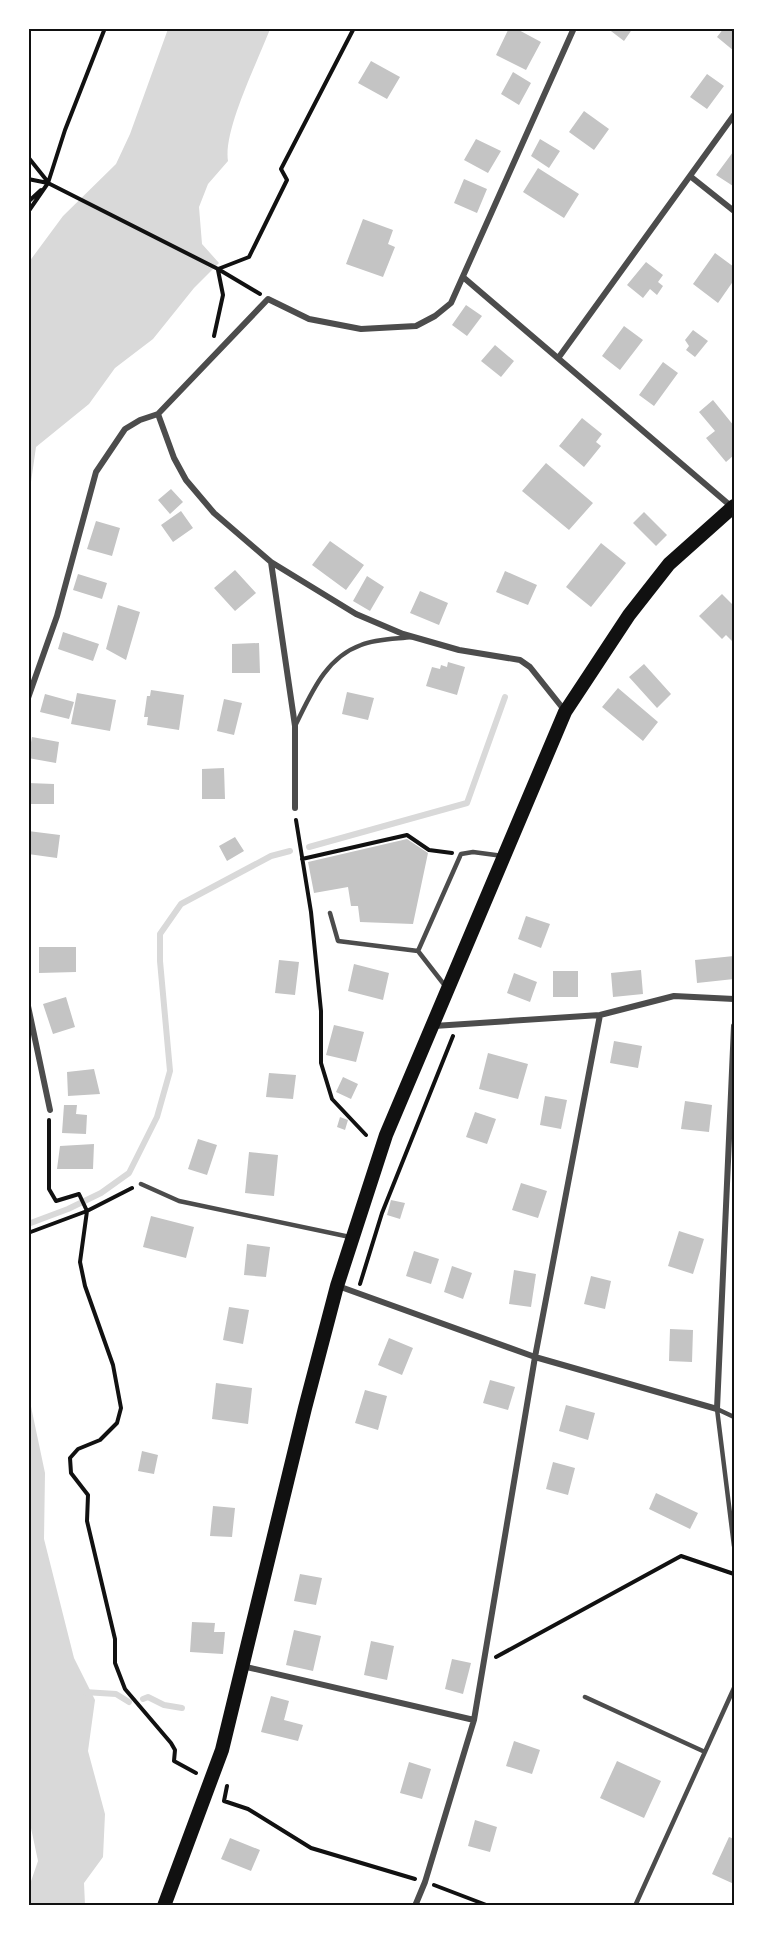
<svg xmlns="http://www.w3.org/2000/svg" width="763" height="1934" font-family="Spectral,serif">
<style>
.water{fill:#d9d9d9}
.lines{fill:none;stroke-linecap:round;stroke-linejoin:round}
.stream{stroke:#d9d9d9;stroke-width:6}
.building{fill:#c4c4c4}
.path{stroke:#111;stroke-width:4}
.service{stroke:#4c4c4c;stroke-width:4.5}
.minor{stroke:#4c4c4c;stroke-width:6}
.primary{stroke:#111;stroke-width:14}
.neatline{fill:none;stroke:#111;stroke-width:2}
</style>
<rect width="100%" height="100%" fill="#fff"/>
<path class="water" d="M168,29H270C258,61 223,130 228,161L208,184L199,207L202,244L219,263L194,288L153,339L115,368L89,404L36,447L29,496V262L63,216L116,164L130,134Z
M29,1397L45,1473L44,1539L74,1658L95,1700L88,1751L105,1814L103,1857L84,1883L85,1905H29V1887L38,1861L28,1814Z"/>
<g class="lines">
<path class="stream" d="M309,847L467,803L505,697
M28,1224L68,1209L101,1193L129,1173L157,1117L170,1071L160,961V934L181,904L271,856L290,851
M84,1692L116,1694L129,1702
M143,1699L148,1697L164,1705L182,1708"/>
</g>
<path class="building" d="M509,28H515L541,42L526,70L496,55Z
M607,28H633L624,41Z
M724,28H734V51L717,37Z
M371,61L400,77L387,99L358,83Z
M513,72L531,83L519,105L501,94Z
M707,74L724,86L707,109L690,97Z
M584,111L609,129L594,150L569,132Z
M476,139L501,151L488,173L464,160Z
M540,139L560,151L549,168L531,156Z
M733,152L734,154L733,186L716,175Z
M538,168L579,194L564,218L523,192Z
M464,179L487,189L477,213L454,203Z
M363,219L393,230L388,244L395,247L383,277L346,264Z
M715,253L734,267V280L718,303L693,284Z
M646,262L663,275L658,282L663,286L657,295L650,289L643,298L627,285Z
M466,305L482,316L467,336L452,325Z
M624,326L643,340L620,370L602,356Z
M693,330L708,341L695,357L686,350L689,346L685,340Z
M495,345L514,361L501,377L481,361Z
M663,362L678,373L654,406L639,395Z
M713,400L734,426V455L726,462L706,438L715,431L699,412Z
M582,418L602,434L596,442L601,446L584,467L559,446Z
M546,463L593,503L569,530L522,491Z
M171,489L183,502L170,514L158,500Z
M181,511L193,528L173,542L161,525Z
M644,512L667,535L656,546L633,523Z
M96,521L120,528L112,556L87,549Z
M330,541L364,565L346,590L312,565Z
M601,543L626,563L591,607L566,587Z
M235,570L256,593L235,611L214,588Z
M505,571L537,585L528,605L496,592Z
M78,574L107,583L102,599L73,590Z
M367,576L384,587L370,611L353,601Z
M420,591L448,603L439,625L410,613Z
M722,594L734,606V643L726,635L722,639L699,616Z
M118,605L140,612L126,660L106,649Z
M63,632L99,644L93,661L58,649Z
M259,643L260,673H232V644Z
M448,662L465,667L457,695L426,686L432,667L440,669L441,665L447,667Z
M644,664L671,694L657,708L629,677Z
M618,688L658,722L643,741L602,707Z
M151,690L184,695L179,730L147,725L148,717H144L147,696H150Z
M347,692L374,698L368,720L342,714Z
M77,693L116,700L110,731L71,724Z
M45,694L74,702L69,719L40,712Z
M224,699L242,703L234,735L217,731Z
M32,737L59,742L56,763L28,758Z
M224,768L225,799H202V769Z
M28,783L54,784V804H28Z
M28,831L60,835L57,858L28,854Z
M235,837L244,851L227,861L219,846Z
M407,839L428,853L413,924L360,922L358,906H351L348,887L314,893L308,862Z
M526,916L550,924L541,948L518,939Z
M39,947H76V972L39,973Z
M734,956V979L697,983L695,960Z
M279,960L299,962L295,995L275,993Z
M354,964L389,973L383,1000L348,991Z
M641,970L643,994L613,997L611,973Z
M553,971H578V997H553Z
M514,973L537,982L530,1002L507,993Z
M66,997L75,1027L53,1034L43,1004Z
M334,1025L364,1032L356,1062L326,1055Z
M614,1041L642,1046L638,1068L610,1063Z
M488,1053L528,1064L518,1099L479,1089Z
M94,1069L100,1094L68,1096L67,1072Z
M269,1073L296,1075L293,1099L266,1097Z
M343,1077L358,1084L351,1099L336,1092Z
M545,1096L567,1100L561,1129L540,1125Z
M685,1101L712,1105L709,1132L681,1129Z
M64,1105H77L76,1114L87,1115L86,1134L62,1133Z
M475,1112L496,1119L487,1144L466,1137Z
M340,1117L348,1120L345,1130L337,1127Z
M198,1139L217,1145L207,1175L188,1169Z
M94,1144L93,1169H57L60,1146Z
M249,1152L278,1155L274,1196L245,1193Z
M521,1183L547,1191L538,1218L512,1210Z
M391,1200L405,1203L400,1219L387,1215Z
M151,1216L194,1227L186,1258L143,1247Z
M679,1231L704,1239L693,1274L668,1266Z
M247,1244L270,1247L266,1277L244,1275Z
M414,1251L439,1259L431,1284L406,1276Z
M452,1266L472,1273L463,1299L444,1292Z
M514,1270L536,1274L531,1307L509,1304Z
M591,1276L611,1281L605,1309L584,1304Z
M229,1307L249,1310L243,1344L223,1340Z
M670,1329L693,1330L692,1362L669,1361Z
M389,1338L413,1348L402,1375L378,1365Z
M490,1380L515,1387L508,1410L483,1403Z
M216,1383L252,1388L248,1424L212,1419Z
M365,1390L387,1396L378,1430L355,1423Z
M566,1405L595,1413L588,1440L559,1431Z
M142,1451L158,1455L154,1474L138,1471Z
M553,1462L575,1468L568,1495L546,1489Z
M656,1493L698,1513L690,1529L649,1509Z
M213,1506L235,1508L232,1537L210,1536Z
M300,1574L322,1578L316,1605L294,1601Z
M192,1622L215,1623L214,1632H225L223,1654L190,1652Z
M294,1630L321,1636L313,1671L286,1665Z
M371,1641L394,1646L387,1680L364,1675Z
M452,1659L471,1663L463,1694L445,1689Z
M271,1696L289,1701L284,1720L303,1725L298,1741L261,1732Z
M514,1741L540,1750L532,1774L506,1766Z
M617,1761L661,1781L644,1818L600,1798Z
M409,1762L431,1769L422,1799L400,1793Z
M475,1820L497,1827L490,1852L468,1846Z
M729,1837L734,1839V1884L712,1874Z
M230,1838L260,1850L251,1871L221,1859Z"/>
<g class="lines">
<path class="path" d="M28,157L48,182
M28,179L48,183L218,269L260,294
M28,202L41,190
M28,212L48,183L65,130L105,28
M218,269L249,257L287,180L281,169L354,28
M214,336L223,295L218,270
M296,820L311,912L321,1011V1063L332,1099L366,1135
M302,859L407,835L429,850L452,853
M49,1120V1189L56,1201L79,1194L87,1211L80,1262L85,1286L113,1365L121,1408L117,1423L100,1440L78,1449L70,1458L71,1473L88,1495L87,1521L115,1639V1663L125,1689L171,1743L175,1750L174,1761L196,1773
M28,1233L87,1211L132,1188
M360,1284L382,1213L453,1036
M496,1657L681,1556L734,1574
M227,1786L224,1801L248,1809L311,1848L415,1879
M434,1885L489,1906"/>
<path class="service" d="M295,726C311,694 325,658 361,645C376,639 396,639 412,637
M330,913L338,941L418,951L461,854L473,852L503,856
M418,951L446,987
M141,1184L179,1201L350,1237
M717,1409L734,1546
M717,1409L734,1417
M585,1697L705,1752
M635,1906L734,1688"/>
<path class="minor" d="M690,176L734,211
M463,277L732,507
M559,357L734,115
M271,562L295,726V808
M28,698L57,616L96,472L125,429L140,420L158,414
M565,711L530,667L520,660L459,650L403,634L356,614L271,562L214,513L186,480L174,458L158,414L268,299L309,319L361,329L416,326L435,316L451,303L574,28
M28,1006L50,1110
M434,1026L600,1015L674,996L734,999
M338,1286L535,1357L717,1409L734,1026
M242,1666L474,1720
M415,1906L425,1882L474,1720L535,1357L600,1015"/>
<path class="primary" d="M164,1906L222,1750L305,1408L337,1286L386,1135L565,712L629,615L669,564L734,506"/>
</g>
<rect width="763" height="1934" fill="none" stroke="#ffffff" stroke-width="60"/>
<rect x="30" y="30" width="703" height="1874" class="neatline"/>
</svg>
